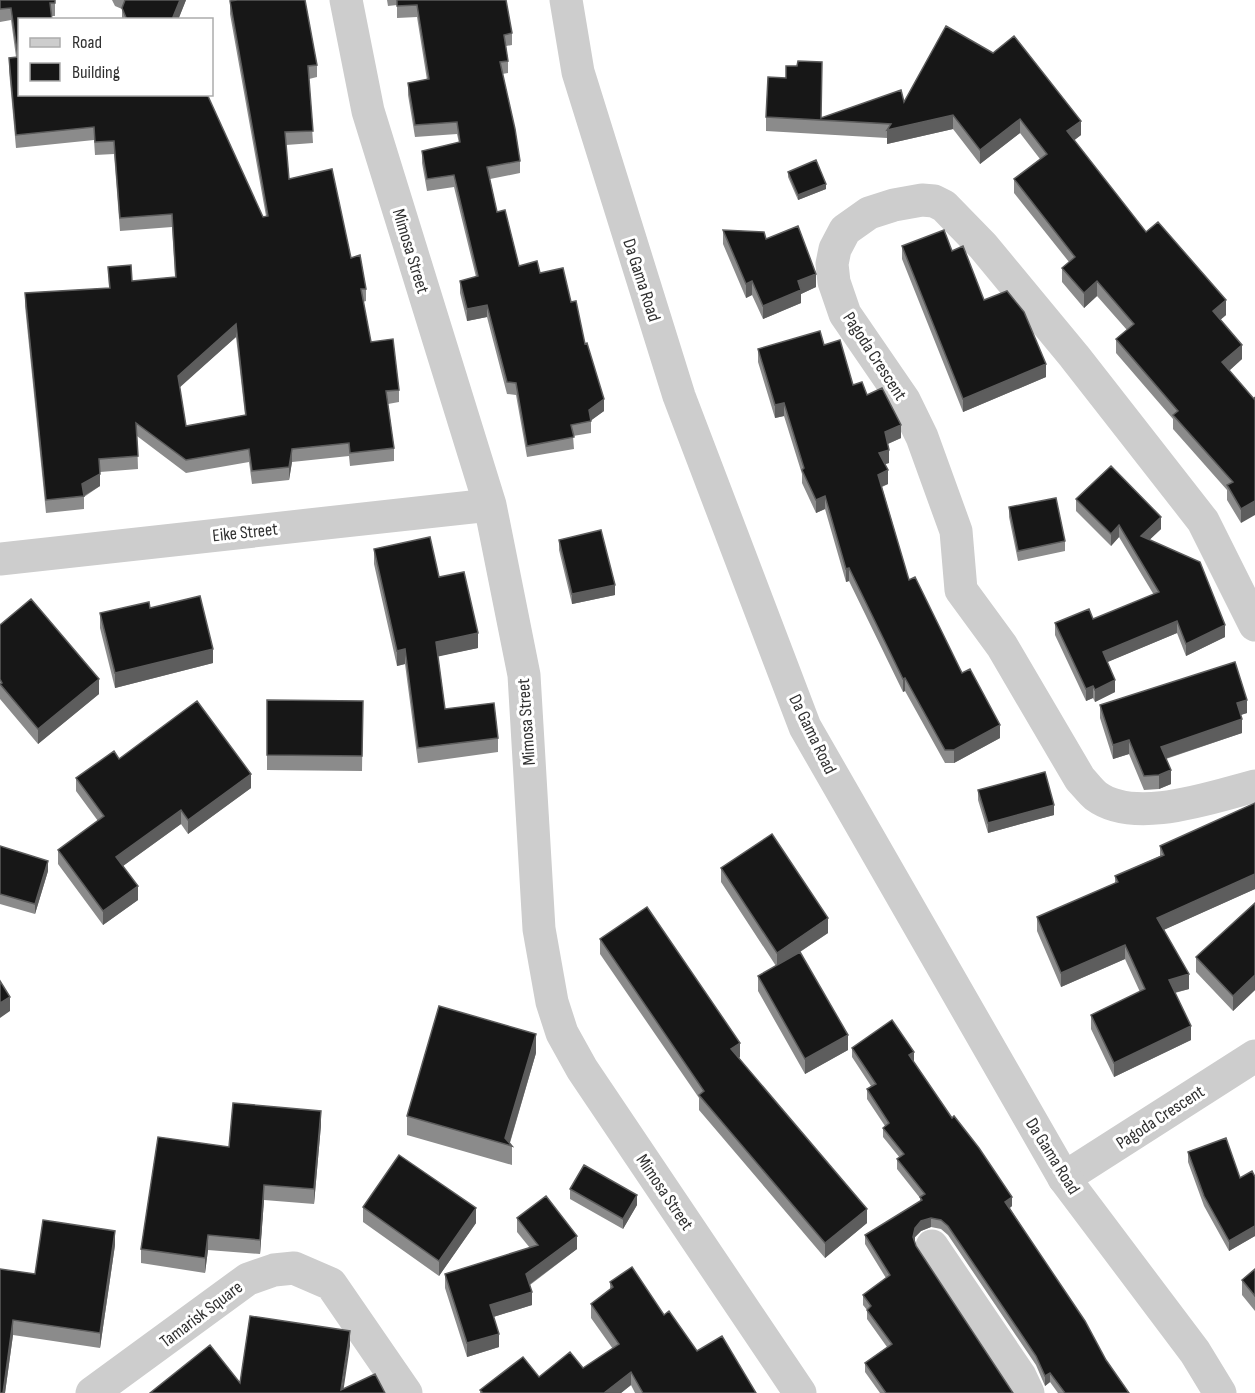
<svg xmlns="http://www.w3.org/2000/svg" width="1255" height="1393" font-family="'Sofia Sans Condensed',sans-serif">
<style>
.lines{fill:none;stroke-linecap:round;stroke-linejoin:round}
.minor{stroke:#cdcdcd;stroke-width:33}
.tertiary{stroke:#cdcdcd;stroke-width:33}
.wall{fill:#8b8b8b;fill-rule:evenodd}
.shaded-wall{fill:#5d5d5d}
.building{fill:#171717;stroke:#5d5d5d;stroke-width:1.5;fill-rule:evenodd}
.labels{text-anchor:middle;stroke-width:6;stroke-linejoin:round;paint-order:stroke}
.street-label{font-size:18px;fill:#303030;stroke:#fff}
</style>
<rect width="100%" height="100%" fill="#fff"/>
<g class="lines">
<path class="minor" d="M346,0L368,111L490,505L524,675L539,929L552,1002L562,1033L582,1069L800,1393
M0,559L490,505
M1255,625L1203,521L1074,356L983,246L944,206L934,201L922,200L894,205L869,213L845,230L835,249L832,264L834,282L845,314L904,400L922,437L956,531L961,590L1002,646L1080,779C1085,784 1090,791 1096,796C1135,825 1212,797 1255,786
M1064,1178L1255,1056
M932,1246L1020,1376L1028,1393
M92,1393L248,1279L274,1270L294,1268L331,1284L406,1393"/>
<path class="tertiary" d="M566,0L578,72L679,396L805,727L1064,1178L1195,1352L1220,1393"/>
</g>
<path class="wall" d="M0,0H55V16H52L20,94H207L263,217L266,216L230,14V1L317,65V77L309,79L313,143L286,145L289,179L351,258L366,289V301L363,302L371,342L399,390V402L388,404L394,448V461L350,466L349,456L292,462L289,480L252,484L249,462L186,473L137,436L138,469L100,472V486L84,497V509L46,513L25,306V293L109,288L108,267L132,281L175,277L172,227L120,231L114,154L95,155L94,140L16,148L9,71V58L16,57L11,20L0,22ZM236,337L245,415L186,426L179,387Z
M112,0H186L178,20H122V9L115,6Z
M387,0H506L512,33V45L506,46L508,61V73L502,74L520,161V173L490,179L497,212L519,266L540,273L571,302L604,411L591,420V433L573,436L574,449L527,457L516,395L507,394L487,317L467,321L460,293V281L476,277L454,187L427,191L422,163V151L459,143L457,134L415,137L408,95V83L427,80L417,17L397,18V5L388,6Z
M946,26L1081,135L1074,140L1146,232L1226,315L1220,320L1242,359L1229,371L1254,399L1241,523L1227,500V490L1173,429V419L1116,353V339L1127,330L1097,296L1084,308L1062,282V268L1069,262L1014,193V179L1040,159L1020,133L980,164L953,129L887,144V138L766,131V117L822,118L904,102Z
M788,172L826,189L798,200L788,177Z
M723,230L766,239L816,287L801,294V303L763,319L752,295L746,298L723,244Z
M902,246L952,251L984,300L1046,377L963,412L902,259Z
M824,345L853,385L867,395L901,438L888,444L889,463L885,464L888,484L882,487L909,580L1000,738L954,763H945L905,691L903,692L849,581L846,582L825,509L816,513L802,483V474L784,416L775,418L758,362V349Z
M1076,499L1161,529L1149,540L1225,637L1186,656L1177,633L1107,662L1115,692L1095,702L1093,698L1086,701L1055,635V623L1093,619L1154,595L1119,537L1111,546L1076,511Z
M1009,507L1065,541V551L1018,561L1009,517Z
M559,540L615,595L572,604L559,550Z
M374,549L439,577L478,648L438,656L445,709L498,738V752L418,763L405,664L397,666L374,564Z
M150,608L213,663L115,688L100,628V613Z
M0,625L99,694L38,744L0,699Z
M267,700L363,701L362,771L267,770Z
M1100,705L1247,713L1241,715L1242,733L1166,759L1171,784L1159,789L1144,790L1129,754L1113,759L1100,718Z
M119,759L251,788L188,834L181,824L123,866L138,900L103,925L58,864V850L98,821L76,791V778Z
M978,790L1054,815L988,833L978,800Z
M1255,803V889L1163,930L1189,989L1175,993L1191,1040L1114,1077L1091,1029V1015L1140,992L1125,959L1061,987L1037,931V917L1115,883V876L1160,856V846Z
M0,846L48,871L35,914L0,904Z
M721,868L828,933L800,952L848,1050L805,1074L758,991V976L776,966L721,882Z
M1255,903V990L1233,1011L1196,972V957Z
M600,939L740,1057L739,1058L867,1223L825,1258L699,1110V1098L600,954Z
M852,1048L914,1062L1012,1206L1010,1208L1106,1360L1129,1393H1058L1050,1382L1045,1386L1036,1365L948,1235L941,1229L931,1227L921,1231L915,1237V1241L916,1246L1013,1393H880L865,1372V1363L887,1347L867,1319V1310L863,1305V1295L886,1278L865,1244V1235L920,1201V1198L897,1169V1159L900,1158L883,1137V1128L885,1126L867,1099V1089L871,1086L852,1057Z
M536,1053L510,1143L512,1146V1165L407,1135V1116Z
M321,1125L314,1204L264,1200L260,1254L208,1250L205,1273L141,1263V1249L229,1147Z
M1188,1152L1240,1178L1255,1177V1236L1229,1251L1204,1206L1188,1162Z
M570,1189L637,1205L623,1229L570,1199Z
M363,1207L476,1223L439,1276L363,1222Z
M517,1218L577,1249L530,1285L532,1305L493,1317L499,1347L467,1357L445,1288V1274L530,1248L517,1232Z
M115,1245L100,1348L13,1335L5,1393H0V1269L35,1274Z
M1255,1269V1311L1242,1295V1280Z
M610,1282L664,1315L697,1351L756,1393H635L631,1385L621,1393H480V1390L583,1368L613,1349L591,1318V1304L610,1289Z"/>
<path class="shaded-wall" d="M180,0H186L178,20H173V17Z
M953,115V129L887,144V130Z
M1020,119V133L980,164V150Z
M1081,121V135L1067,146V131Z
M826,184V189L798,200V195Z
M816,274V287L801,294V303L763,319V306L798,281Z
M752,281V295L746,298V284Z
M1097,281V296L1084,308V293Z
M1226,300V315L1213,326V311Z
M487,305V317L467,321V309Z
M236,324V337L178,389V376Z
M1242,345V359L1222,377V362Z
M1046,364V377L963,412V399Z
M604,399V411L589,422V410Z
M784,403V416L775,418V405Z
M901,425V438L885,445V432Z
M292,449V462L289,480V467Z
M889,450V463L879,466V453Z
M888,470V484L878,488V475Z
M100,474V486L82,497V484Z
M825,496V509L816,513V500Z
M1255,501V515L1241,523V509Z
M1161,517V529L1141,548V536Z
M1119,525V537L1111,546V534Z
M849,568V581L846,582V569Z
M615,585V595L572,604V594Z
M1177,621V633L1103,664V652Z
M1225,625V637L1186,656V644Z
M478,633V648L436,657V642Z
M213,649V663L115,688V673Z
M405,649V664L397,666V651Z
M905,678V691L903,692V679Z
M99,679V694L38,744V729Z
M1115,680V692L1095,702V690Z
M1093,686V698L1086,701V689Z
M1247,700V713L1237,716V703Z
M1242,719V733L1161,760V747Z
M1000,725V738L954,763V750Z
M1129,740V754L1113,759V745Z
M1171,770V784L1159,789V775Z
M251,774V788L188,834V820Z
M1054,805V815L988,833V823Z
M181,810V824L116,871V857Z
M48,861V871L35,914V904Z
M1255,874V889L1157,933V918Z
M138,886V900L103,925V911Z
M828,918V933L777,967V953Z
M1125,945V959L1061,987V973Z
M1189,974V989L1169,994V980Z
M1255,975V990L1233,1011V996Z
M10,997V1011L0,1018V1003Z
M1191,1026V1040L1114,1077V1063Z
M536,1034V1053L509,1145L505,1138Z
M848,1035V1050L805,1074V1059Z
M740,1043V1057L731,1064V1049Z
M914,1052V1062L909,1055Z
M321,1111V1125L314,1204V1189Z
M264,1185V1200L260,1254V1240Z
M637,1195V1205L623,1229V1219Z
M1012,1197V1206L1005,1211V1202Z
M476,1208V1223L439,1276V1261Z
M867,1209V1223L825,1258V1243Z
M931,1218V1227L921,1231L915,1237L913,1247V1237L915,1228L921,1221Z
M1255,1226V1236L1229,1251V1241Z
M115,1231V1245L100,1348V1333Z
M208,1235V1250L205,1273V1258Z
M577,1236V1249L526,1287V1274Z
M532,1292V1305L490,1318V1305Z
M13,1320V1335L5,1393H3Z
M350,1331V1346L343,1393H341Z
M499,1334V1347L467,1357V1343Z
M631,1372V1385L621,1393H604Z
M1050,1373V1382L1045,1386V1376Z"/>
<path class="building" d="M0,0H55V3H50L52,20H20V94H207L263,217L268,216L230,1L237,0H305L317,65L308,66L313,131L285,132L289,179L332,169L351,258L360,255L366,289H361L371,342L393,339L399,390L386,391L394,448L350,453L349,443L292,449L289,467L252,471L249,449L186,460L136,423L138,456L99,459L100,474L82,484L84,496L46,500L25,293L110,288L108,267L131,265L132,281L176,277L172,214L120,218L114,141L95,142L94,127L16,135L9,58L18,57L11,8L0,9ZM236,324L246,415L186,426L178,376Z
M125,0H180L173,17L174,20H127L122,8Z
M397,0H506L512,33L504,35L508,61L500,62L515,129L520,161L487,167L497,212L505,210L519,266L537,261L540,273L563,268L571,302L576,301L585,344L587,343L604,399L589,410L591,421L571,425L574,437L527,446L516,383L507,382L487,305L467,309L460,281L478,276L454,175L427,179L422,151L460,142L457,122L415,125L408,83L429,79L417,5L397,6Z
M946,26L993,53L1014,36L1081,121L1067,131L1146,232L1158,222L1226,300L1213,311L1242,345L1222,362L1254,399L1255,397V501L1241,509L1227,485L1233,482L1173,415L1178,411L1116,339L1134,324L1097,281L1084,293L1062,268L1075,257L1014,179L1047,154L1020,119L980,150L953,115L887,130L891,124L766,117L768,77L786,78V66H797L798,61L822,62L821,118L901,90L904,102Z
M816,160L826,184L798,195L788,172Z
M798,226L816,274L798,281L801,290L763,306L752,281L746,284L723,230L764,232L766,239Z
M944,230L952,251L963,246L984,300L1007,291L1024,312L1046,364L963,399L902,246Z
M820,331L824,345L840,340L853,385L862,382L867,395L882,388L901,425L885,432L889,450L879,453L888,470L878,475L909,580L915,577L962,673L970,669L1000,725L954,750H945L905,678L903,679L849,568L846,569L825,496L816,500L802,470L804,468L784,403L775,405L758,349Z
M1111,466L1161,517L1141,536L1200,562L1225,625L1186,644L1177,621L1103,652L1115,680L1095,690L1093,686L1086,689L1055,623L1089,609L1093,619L1159,592L1119,525L1111,534L1076,499Z
M1056,498L1065,541L1018,551L1009,507Z
M601,530L615,585L572,594L559,540Z
M430,537L439,577L464,572L478,633L436,642L445,709L494,703L498,738L418,748L405,649L397,651L374,549Z
M200,596L213,649L115,673L100,613L149,602L150,608Z
M31,599L99,679L38,729L0,684L2,683L0,679V625Z
M1235,662L1247,700L1237,703L1242,719L1161,747L1171,770L1159,775L1144,776L1129,740L1113,745L1100,705Z
M267,700L363,701L362,756L267,755Z
M197,701L251,774L188,820L181,810L116,857L138,886L103,911L58,850L104,816L76,778L114,751L119,759Z
M1045,772L1054,805L988,823L978,790Z
M1255,803V874L1157,918L1189,974L1169,980L1191,1026L1114,1063L1091,1015L1145,989L1125,945L1061,973L1037,917L1118,882L1115,876L1164,855L1160,846Z
M772,834L828,918L777,953L721,868Z
M0,846L48,861L35,904L0,894Z
M1255,903V975L1233,996L1196,957Z
M647,907L740,1043L731,1049L867,1209L825,1243L699,1095L704,1091L600,939Z
M800,952L848,1035L805,1059L758,976Z
M0,981L10,997L0,1003Z
M439,1006L536,1034L505,1138L512,1146L407,1116Z
M892,1020L914,1052L909,1055L952,1118L954,1116L979,1148L1012,1197L1005,1202L1085,1321L1106,1360L1129,1393H1065L1050,1373L1045,1376L1036,1356L948,1226L941,1220L931,1218L921,1221L915,1228L913,1237L916,1246L1013,1393H886L865,1363L892,1344L867,1310L871,1306L863,1295L890,1275L865,1235L922,1200L920,1197L925,1194L897,1159L904,1154L883,1128L889,1123L867,1089L876,1084L852,1048Z
M233,1103L321,1111L314,1189L264,1185L260,1240L208,1235L205,1258L141,1249L158,1137L229,1147Z
M1226,1138L1240,1178L1252,1171L1255,1177V1226L1229,1241L1204,1196L1188,1152Z
M399,1155L476,1208L439,1261L363,1207Z
M584,1165L637,1195L623,1219L570,1189Z
M546,1196L577,1236L526,1274L532,1292L490,1305L499,1334L467,1343L445,1274L538,1245L517,1218Z
M43,1220L115,1231L100,1333L13,1320L3,1393H0V1269L35,1274Z
M632,1267L664,1315L669,1311L697,1351L722,1336L756,1393H643L631,1372L604,1393H483L480,1390L523,1357L539,1377L570,1352L583,1368L619,1344L591,1304L613,1287L610,1282Z
M1255,1269V1296L1242,1280Z
M250,1316L350,1331L341,1390L375,1374L385,1393H150L210,1345L240,1383Z"/>
<g class="labels">
<g class="street-label">
<text transform="translate(411 251) rotate(73)" y="6">Mimosa Street</text>
<text transform="translate(642 280) rotate(72)" y="6">Da Gama Road</text>
<text transform="translate(875 356) rotate(57)" y="6">Pagoda Crescent</text>
<text transform="translate(245 532) rotate(-6)" y="6">Eike Street</text>
<text transform="translate(526 722) rotate(-94)" y="6">Mimosa Street</text>
<text transform="translate(813 734) rotate(64)" y="6">Da Gama Road</text>
<text transform="translate(1160 1117) rotate(-33)" y="6">Pagoda Crescent</text>
<text transform="translate(1053 1156) rotate(58)" y="6">Da Gama Road</text>
<text transform="translate(665 1192) rotate(56)" y="6">Mimosa Street</text>
<text transform="translate(201 1314) rotate(-37)" y="6">Tamarisk Square</text>
</g>
</g>
<rect x="18" y="18" width="195" height="78" fill="#ffffff" stroke="#acacac" stroke-width="1.5"/>
<rect x="30" y="38" width="30" height="9" fill="#cdcdcd" stroke="#acacac" stroke-width="1.5"/>
<text x="72" y="48" font-size="18" fill="#303030">Road</text>
<rect x="30" y="63" width="30" height="18" fill="#171717" stroke="#acacac" stroke-width="1.5"/>
<text x="72" y="78" font-size="18" fill="#303030">Building</text>
</svg>
